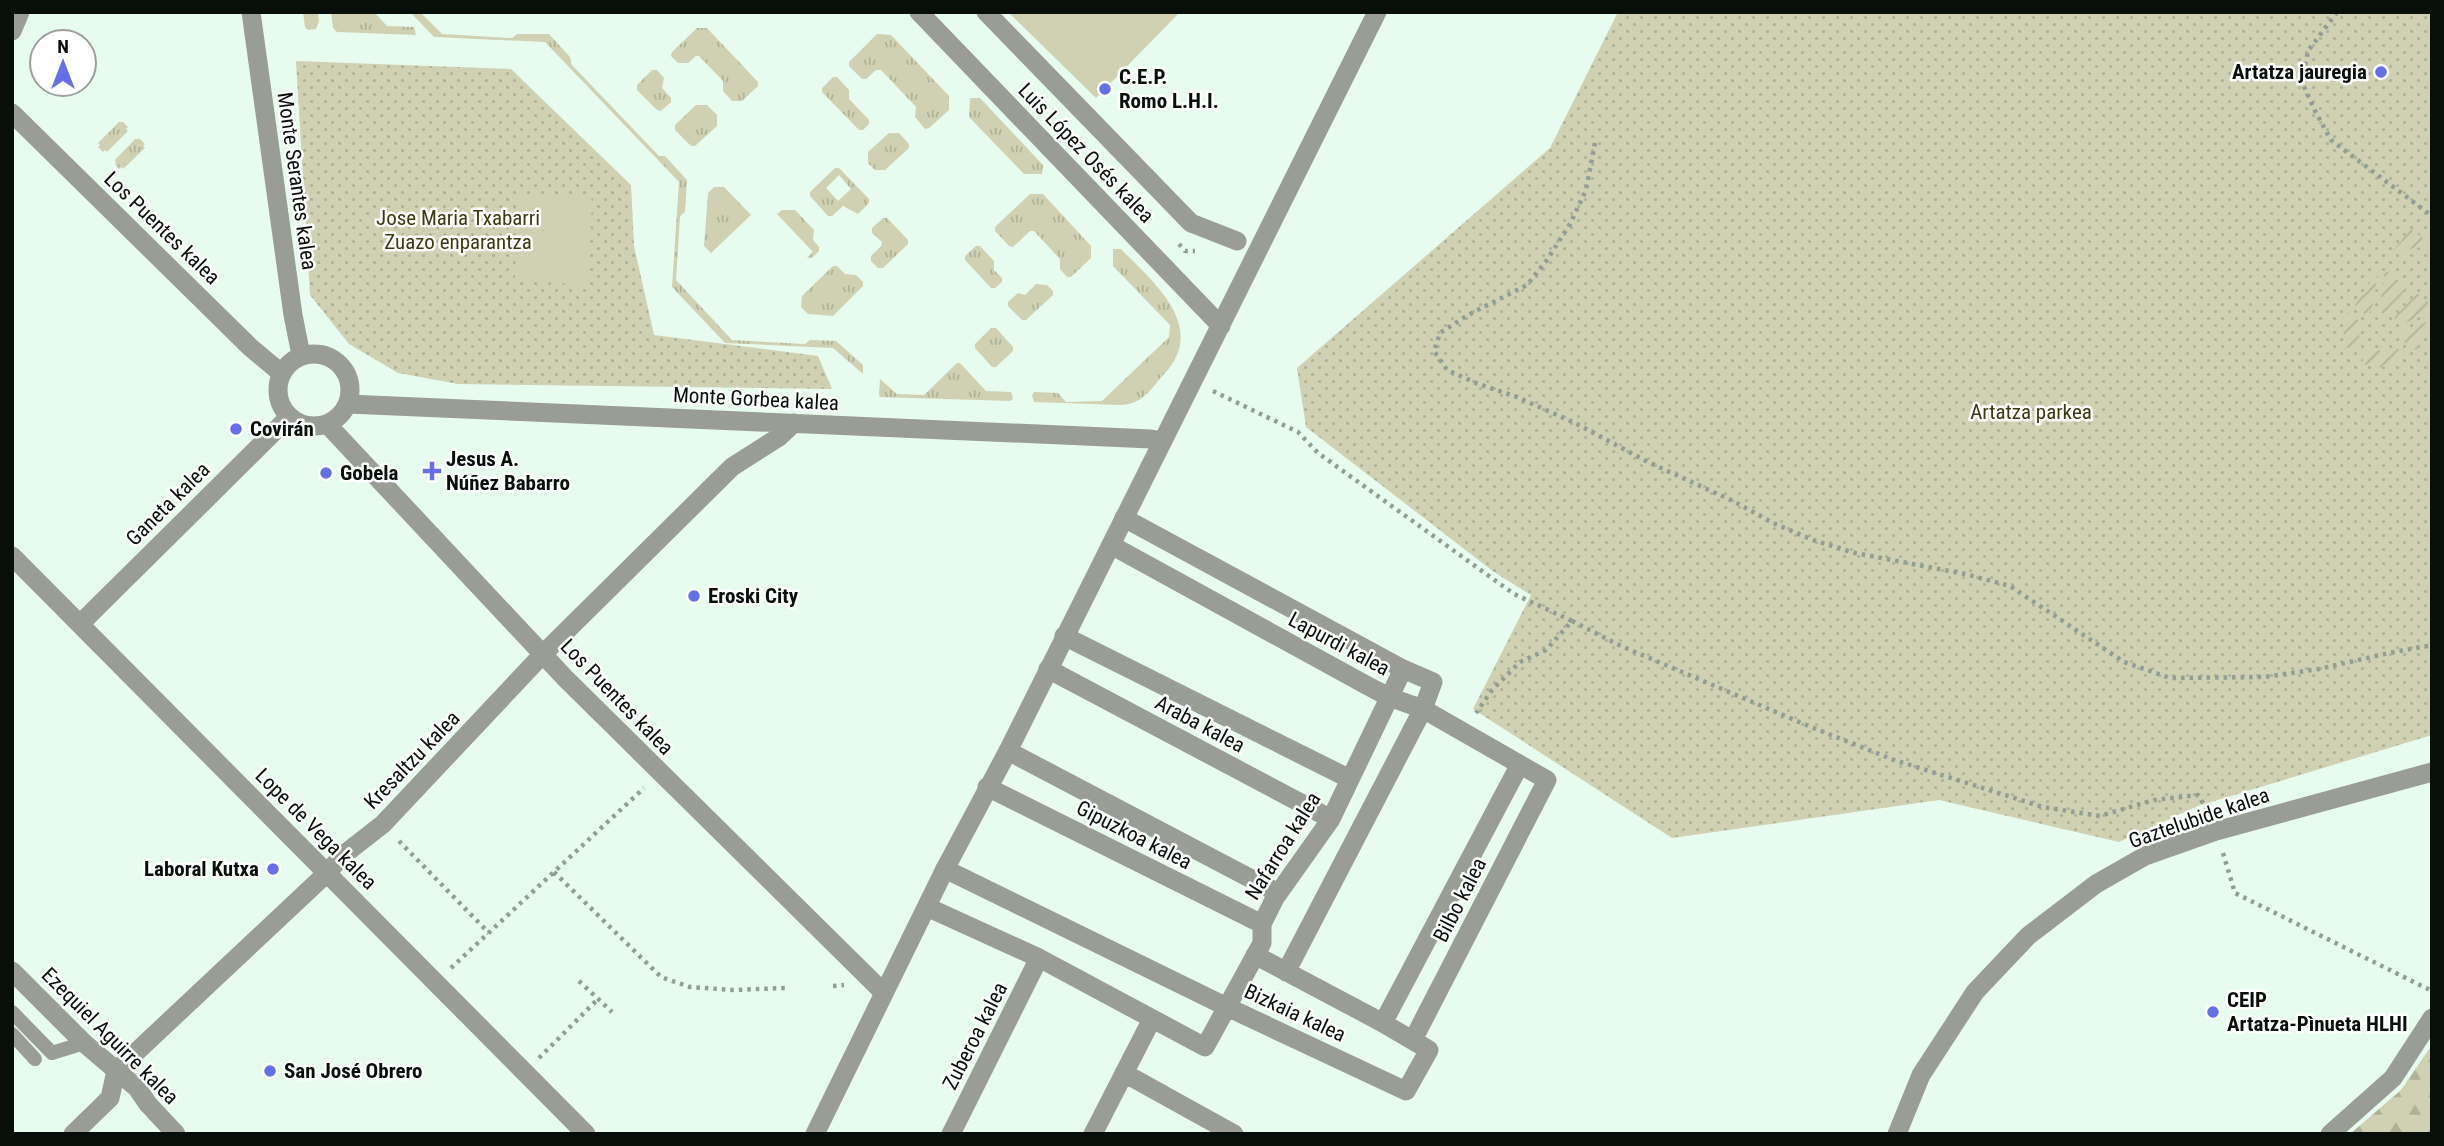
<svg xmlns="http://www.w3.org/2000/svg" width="2444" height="1146" font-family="'Roboto Condensed',sans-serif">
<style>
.grass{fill:url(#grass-tufts);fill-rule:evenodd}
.forest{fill:url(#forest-firs)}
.park{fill:url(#park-dots)}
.garden{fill:url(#garden-furrows)}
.pitch{fill:#cfd1b2}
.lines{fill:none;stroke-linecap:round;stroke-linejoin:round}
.path{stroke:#909e95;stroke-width:4.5;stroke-dasharray:3.5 5;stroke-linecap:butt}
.service{stroke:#999d96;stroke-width:14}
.pedestrian{stroke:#999d96;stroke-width:19}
.minor{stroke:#999d96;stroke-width:19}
.tertiary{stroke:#999d96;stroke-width:19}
.poi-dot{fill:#656fe7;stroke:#fff;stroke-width:2.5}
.labels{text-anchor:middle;stroke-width:5;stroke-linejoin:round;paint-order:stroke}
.poi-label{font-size:21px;font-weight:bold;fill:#080e0a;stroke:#fff;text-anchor:start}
.street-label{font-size:21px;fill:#080e0a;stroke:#fff}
.park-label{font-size:21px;fill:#393a0e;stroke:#fff}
</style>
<defs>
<pattern id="grass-tufts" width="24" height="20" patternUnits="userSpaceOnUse" patternTransform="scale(1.75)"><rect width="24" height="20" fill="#cfd1b2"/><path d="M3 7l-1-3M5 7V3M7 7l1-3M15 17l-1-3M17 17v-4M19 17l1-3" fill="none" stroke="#b0b298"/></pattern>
<pattern id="forest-firs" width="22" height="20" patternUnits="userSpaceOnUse" patternTransform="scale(1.75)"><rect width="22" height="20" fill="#cfd1b2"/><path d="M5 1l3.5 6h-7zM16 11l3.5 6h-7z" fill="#b0b298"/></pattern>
<pattern id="park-dots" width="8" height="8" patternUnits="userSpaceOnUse" patternTransform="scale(1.75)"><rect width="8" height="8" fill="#cfd1b2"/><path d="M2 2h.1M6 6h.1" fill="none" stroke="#b0b298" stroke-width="1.8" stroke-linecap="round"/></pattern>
<pattern id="garden-furrows" width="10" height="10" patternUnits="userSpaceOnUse" patternTransform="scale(1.75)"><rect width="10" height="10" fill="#cfd1b2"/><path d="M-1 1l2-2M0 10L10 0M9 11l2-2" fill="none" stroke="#b0b298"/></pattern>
</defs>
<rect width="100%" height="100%" fill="#e8fbef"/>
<path class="grass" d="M303,12H318L319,21L316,29L308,30L305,27Z
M331,12H374L387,26L414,27L416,35L337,32L333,28Z
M410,12H420L442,34L512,38L517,34H549L570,57L571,64L659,156H665L687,180L685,212L680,216L676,280L732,340L805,344L810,340L836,341L863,365V374L833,348L725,343L672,287L679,182L545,42L434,37Z
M697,28H707L758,82V86L742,101H732L723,91V81L699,56H696L688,63H678L671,56L672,52Z
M877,34L891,35L949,96V110L929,128L925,129L915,117L916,107L881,70H876L866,79H862L849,66V62Z
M652,70H657L664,78L662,88L671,98V102L661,111L657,110L637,90V85Z
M833,77H837L849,90V99L869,120V124L863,130H859L822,92V88Z
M970,98H980L1043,165L1042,174H1024L969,117Z
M696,105H707L717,115V126L695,146H691L675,130V125Z
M119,122H123L128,127L126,129L128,131L107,152L105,150L103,152L98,147L100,145L98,143Z
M889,133H899L909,144V148L885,170H875L868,163V152Z
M135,139H140L145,144L143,146L145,148L123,169L122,167L119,169L115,164L116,162L115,160Z
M835,168H839L869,199V203L858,214L843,206L832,216H828L810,196V192ZM839,175L851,189L838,201L826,188Z
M714,187H724L751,215L711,253L704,246L708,193Z
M1030,194H1043L1091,246V258L1071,277H1067L1060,269V259L1034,231H1030L1013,247L1009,246L995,231V227Z
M782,210H795L814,230L813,240L819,247V251L812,258H807L813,252L777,214Z
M883,218H887L908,240V244L883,268H878L871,261V256L881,246L882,242L872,233V228Z
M976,246H980L994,261V270L1002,278V282L995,288H991L965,260V256Z
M1113,249H1121C1146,275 1198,317 1175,359C1171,367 1164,374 1158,381C1147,395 1138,405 1119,405L1034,402L1032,395L1034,392L1058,393L1066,402L1102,401L1169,337L1170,325L1113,266Z
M833,266H837L845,274L856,275L863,282V286L833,316L808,314L801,307L802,296Z
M1036,284L1047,285L1053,291V295L1026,320H1022L1008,306V302L1018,293L1025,295Z
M991,328H996L1013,347V351L996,367H992L975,348V344Z
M957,363H960L986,391L1011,392L1013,399L1010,401L880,397L879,394L880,379L897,394L924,395Z"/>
<path class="forest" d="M2432,1045V1134H2350L2401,1090Z"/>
<path class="park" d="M1618,12H2432V735L2198,806L2119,842L1939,800L1672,838L1473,709L1531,595L1494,572L1306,427L1297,368L1550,148Z
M296,61L511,69L631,185L634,246L654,335L818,356L832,389L458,384L398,373L349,344L310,295Z"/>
<path class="garden" d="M2411,229L2432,245L2392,252Z
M2378,270L2372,309L2367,316L2355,305Z
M2385,270L2407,287L2387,315L2379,312Z
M2417,293L2432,306V311L2403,324L2394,318Z
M2348,312L2359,321L2358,333L2362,342L2352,354C2342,338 2341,329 2348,312Z
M2432,320V326L2416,350L2398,338L2403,331Z
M2397,347L2405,358C2386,368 2381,370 2361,363L2371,348L2385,352Z"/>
<path class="pitch" d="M1008,12H1180L1096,98Z
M518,195L592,199L588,286L515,279Z"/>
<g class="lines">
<path class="path" d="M2337,12L2308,51L2302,82L2315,111L2331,140L2432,216
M1595,143L1586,190L1570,224L1547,260L1527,285L1468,315L1440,333L1434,351L1447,370L1476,383L1517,397L1575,423L1648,462L1733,501L1773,523L1813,540L1855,553L1965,574L2010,586L2124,662L2170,678L2264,677L2319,669L2389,653L2432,645
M1179,244L1185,251H1195
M1213,391L1298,432L1318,453L1514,594L1572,621L1546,650L1520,662L1492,690L1476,713
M1572,621L1621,646L1811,727L1894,760L2043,807L2100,816L2154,800L2198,795L2208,811
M399,841L489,933
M2223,853L2235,893L2432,991
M554,872L661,977L690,987L733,990L785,988
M451,968L644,788
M579,981L612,1012
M833,986L844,985
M539,1058L598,999"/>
<path class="service" d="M12,1012L52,1053L84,1043
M12,1034L35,1059"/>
<path class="pedestrian" d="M986,12L1191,223L1237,241
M73,1134L110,1098L116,1071"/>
<path class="minor" d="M251,12L293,315L301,355
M919,12L1221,326
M12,31L20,12
M12,113L250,347L281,373
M278 390a36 36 0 1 1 72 0a36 36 0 1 1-72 0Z
M348,404L1151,439L1162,441
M327,424L565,678L883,992
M1124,518L1403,669L1433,682L1423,709L1286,972
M1111,545L1368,686L1389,697L1423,709L1547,780L1413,1040
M12,556L586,1134
M80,624L289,417
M1064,636L1350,779
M1048,669L1331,819
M1008,751L1278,893
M987,787L1262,924
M945,869L1227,1007L1406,1091L1429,1050L1383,1023L1255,955
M927,907L1039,958L1205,1047L1262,943V924L1275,898L1331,819L1403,669
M12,971L84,1043L137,1088L148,1104L176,1134
M1383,1023L1519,766
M116,1071L327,873L342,856L383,824L543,654L732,467L779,437L794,423
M1124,1073L1234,1134
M951,1134L1039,958
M1093,1134L1152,1019
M1897,1134L1921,1075L1975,992L2028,936L2096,884L2145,856L2216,831L2432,772
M2330,1134L2393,1078L2432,1018"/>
<path class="tertiary" d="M815,1134L945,869L1008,751L1377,12"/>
</g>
<g class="poi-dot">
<circle cx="2381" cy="72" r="7"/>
<circle cx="1105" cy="89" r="7"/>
<circle cx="236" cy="429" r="7"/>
<path d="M428.5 460.5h7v7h7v7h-7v7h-7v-7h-7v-7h7z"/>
<circle cx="326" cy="473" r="7"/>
<circle cx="694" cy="596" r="7"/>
<circle cx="273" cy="869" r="7"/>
<circle cx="2213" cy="1012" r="7"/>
<circle cx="270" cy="1071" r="7"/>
</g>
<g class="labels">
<g class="poi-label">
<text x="2367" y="79" text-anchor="end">Artatza jauregia</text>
<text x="1119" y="84">C.E.P.<tspan x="1119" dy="24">Romo L.H.I.</tspan></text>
<text x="250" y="436">Covirán</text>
<text x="446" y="466">Jesus A.<tspan x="446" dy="24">Núñez Babarro</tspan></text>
<text x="340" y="480">Gobela</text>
<text x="708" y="603">Eroski City</text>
<text x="259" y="876" text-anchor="end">Laboral Kutxa</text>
<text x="2227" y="1007">CEIP<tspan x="2227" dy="24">Artatza-Pìnueta HLHI</tspan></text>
<text x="284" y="1078">San José Obrero</text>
</g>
<g class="street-label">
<text transform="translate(1086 153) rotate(46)" y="7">Luis López Osés kalea</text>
<text transform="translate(297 181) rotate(82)" y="7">Monte Serantes kalea</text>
<text transform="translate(162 228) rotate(44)" y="7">Los Puentes kalea</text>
<text transform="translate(756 399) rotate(3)" y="7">Monte Gorbea kalea</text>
<text transform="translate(168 504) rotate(-45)" y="7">Ganeta kalea</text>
<text transform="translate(1339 644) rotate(28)" y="7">Lapurdi kalea</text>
<text transform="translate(617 697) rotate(46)" y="7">Los Puentes kalea</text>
<text transform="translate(1200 724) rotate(28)" y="7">Araba kalea</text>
<text transform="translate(412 760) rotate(-46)" y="7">Kresaltzu kalea</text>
<text transform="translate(2199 818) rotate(-19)" y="7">Gaztelubide kalea</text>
<text transform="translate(316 829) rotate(45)" y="7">Lope de Vega kalea</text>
<text transform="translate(1134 835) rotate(27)" y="7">Gipuzkoa kalea</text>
<text transform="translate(1283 846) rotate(-58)" y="7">Nafarroa kalea</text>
<text transform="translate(1460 900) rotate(-63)" y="7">Bilbo kalea</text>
<text transform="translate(1295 1013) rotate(25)" y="7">Bizkaia kalea</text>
<text transform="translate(110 1036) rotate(45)" y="7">Ezequiel Aguirre kalea</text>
<text transform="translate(975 1036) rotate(-63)" y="7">Zuberoa kalea</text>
</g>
<g class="park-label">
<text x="458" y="225">Jose Maria Txabarri<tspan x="458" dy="24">Zuazo enparantza</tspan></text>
<text x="2031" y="419">Artatza parkea</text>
</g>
</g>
<rect width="2444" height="1146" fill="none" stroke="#080e0a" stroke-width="28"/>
<g transform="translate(63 63)"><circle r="33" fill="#ffffff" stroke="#9c9f9d" stroke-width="2"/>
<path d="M0-5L12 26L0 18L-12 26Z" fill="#656fe7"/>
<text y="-10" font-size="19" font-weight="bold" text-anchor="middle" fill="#080e0a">N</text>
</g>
</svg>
